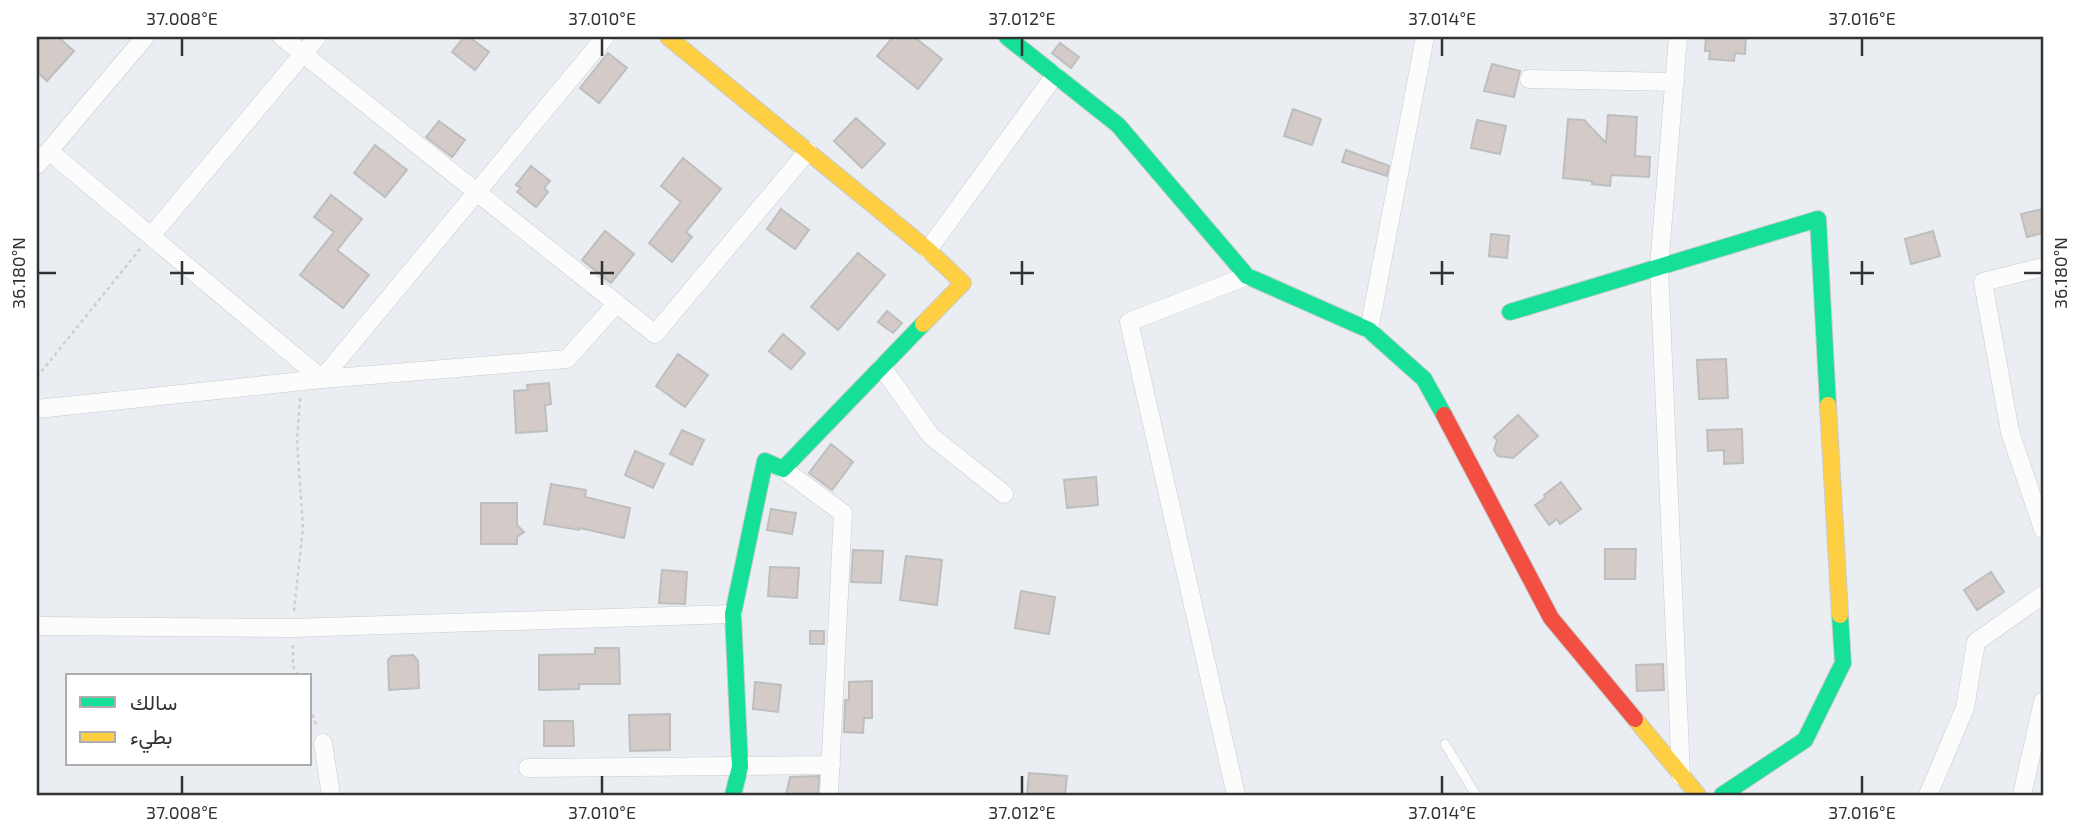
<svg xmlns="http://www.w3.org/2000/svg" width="2080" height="832" font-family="'Exo 2',Vazirmatn,sans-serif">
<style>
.building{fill:#d4cbc8;stroke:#bdbebe;stroke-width:2}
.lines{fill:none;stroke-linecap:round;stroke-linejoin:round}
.lane-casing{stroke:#c7cbcd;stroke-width:10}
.street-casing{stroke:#c7cbcd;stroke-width:19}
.fast-casing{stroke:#c7cbcd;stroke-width:18}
.slow-casing{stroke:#c7cbcd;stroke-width:18}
.jam-casing{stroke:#c7cbcd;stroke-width:18}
.path{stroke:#cccecf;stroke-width:2.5;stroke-dasharray:3.5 3.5;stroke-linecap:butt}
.lane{stroke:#fcfcfd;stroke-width:9}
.street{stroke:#fcfcfd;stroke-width:18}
.fast{stroke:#16e098;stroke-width:16}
.slow{stroke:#ffcf43;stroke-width:16}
.jam{stroke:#f24e42;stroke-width:16}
.ticks{fill:none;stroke:#2f3335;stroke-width:2.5}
.neatline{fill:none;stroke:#2f3335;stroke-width:2.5}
.ticks-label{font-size:18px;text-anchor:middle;fill:#2f3335}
</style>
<rect width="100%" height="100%" fill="#eaeef2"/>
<path class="building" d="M49,37H58L74,51L47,81L37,72V39H47Z
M464,37H469L489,52L475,70L452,52Z
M893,37H914L942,59L918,89L877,56Z
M1706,37H1746L1745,54L1735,53L1734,61L1709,59L1710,51H1705Z
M1060,43L1079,57L1071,68L1052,53Z
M608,53L627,68L599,103L580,88Z
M1492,64L1520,71L1514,97L1484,91Z
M1293,109L1321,119L1312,145L1284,136Z
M1608,115L1637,117L1635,156L1650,157L1649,177L1611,175L1610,186L1592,184V181L1563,178L1568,119L1584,120L1606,143Z
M856,118L885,144L862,168L834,141Z
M1477,120L1506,126L1500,154L1471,148Z
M439,121L465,140L452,157L426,137Z
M375,145L407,170L385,197L354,173Z
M1346,150L1389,166L1387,176L1342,162Z
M683,158L721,189L686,232L692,237L672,262L649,243L681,202L661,186Z
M531,166L550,181L544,188L548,192L536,207L517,192L521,188L516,185Z
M331,195L362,219L337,250L369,275L343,308L300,275L334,232L314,217Z
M781,209L809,230L795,249L767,229Z
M2043,209V233L2027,237L2021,214Z
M605,231L634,254L611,283L582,260Z
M1933,231L1940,256L1911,264L1905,239Z
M1491,234L1509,236L1507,258L1489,256Z
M858,253L885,275L838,330L811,307Z
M887,311L902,323L893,333L878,322Z
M783,334L805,353L791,369L769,351Z
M678,354L708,375L685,407L656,386Z
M1726,359L1728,398L1699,399L1697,360Z
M549,383L551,404L545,405L547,431L516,433L514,391L528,390L527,385Z
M1518,415L1538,436L1513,458L1498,456L1494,450L1497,440L1494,437Z
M1742,429L1743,463L1724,464V450L1708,451L1707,430Z
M682,430L704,440L692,465L670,454Z
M831,444L853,462L832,490L809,473Z
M635,451L664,464L653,488L625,475Z
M1096,477L1098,505L1067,508L1064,480Z
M1561,482L1581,509L1560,524L1557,519L1549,525L1535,505L1545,498L1544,495Z
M551,484L586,490L585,497L630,508L624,538L580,528L579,530L544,524Z
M481,503H517V525L524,532L517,537V544H481Z
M771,509L796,513L792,534L767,530Z
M1605,549H1636L1635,579H1605Z
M853,550L883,551L881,583L851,582Z
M906,556L942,560L937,605L900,600Z
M770,567L799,568L797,598L768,596Z
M662,570L687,572L685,604L659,603Z
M1991,572L2004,592L1977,610L1964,590Z
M1021,591L1055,597L1049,634L1015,628Z
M810,631H824V644H810Z
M595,648H619L620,684H579V689L539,690V655L595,654Z
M413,655L418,661L419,688L389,690L388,660L392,656Z
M1663,664L1664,690L1637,691L1636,665Z
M872,681V718H864L863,733L844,732L845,700H849V682Z
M755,682L781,685L778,712L753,709Z
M670,714V750L630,751L629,715Z
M544,721H573L574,746H544Z
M1029,773L1067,776L1065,795H1027Z
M819,776L818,795H786L790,777Z"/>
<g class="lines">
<g class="lane-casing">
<path id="lane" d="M1445,744L1476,795"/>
</g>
<g class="street-casing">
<path id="street" d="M282,37L655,334L808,151
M1678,37L1659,267L1681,776
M1529,79L1675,82
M49,151L322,379L605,37
M37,165L145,37
M151,236L317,37
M928,250L1055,75
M2043,267L1983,282L2010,432L2043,529
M1369,330L1425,37
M882,367L931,436L1004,494
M37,409L322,379L567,359L617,303
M783,469L843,513L829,795
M37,626L292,628L733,614
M323,743L331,795
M528,768L831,765
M1236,795L1129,322L1247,276
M1928,795L1965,708L1976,642L2043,595
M2022,795L2043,701"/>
</g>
<g class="fast-casing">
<path id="fast" d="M1007,37L1118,125L1247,276L1369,330L1424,379L1444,415
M1510,312L1818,219L1828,405
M733,795L740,767L733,614L765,461L783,469L923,324
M1722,795L1805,740L1843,663L1840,615"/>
</g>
<g class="slow-casing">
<path id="slow" d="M668,37L928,250L963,283L923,324
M1828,405L1840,615
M1635,719L1698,795"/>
</g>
<g class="jam-casing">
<path id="jam" d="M1444,415L1551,618L1635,719"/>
</g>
<path class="path" d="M37,377L140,249
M294,611L303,528L297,441L300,398
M293,645V666L298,676
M310,708L317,727"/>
<use href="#lane" class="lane"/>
<use href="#street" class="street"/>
<use href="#fast" class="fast"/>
<use href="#slow" class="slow"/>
<use href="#jam" class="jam"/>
</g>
<path class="ticks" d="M182,38V56M602,38V56M1022,38V56M1442,38V56M1862,38V56M182,261V285M602,261V285M1022,261V285M1442,261V285M1862,261V285M38,273H56M170,273H194M590,273H614M1010,273H1034M1430,273H1454M1850,273H1874M2024,273H2042M182,776V794M602,776V794M1022,776V794M1442,776V794M1862,776V794"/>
<rect width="2080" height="832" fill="none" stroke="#ffffff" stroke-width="77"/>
<rect x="66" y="674" width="245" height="91" fill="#ffffff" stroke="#acadae" stroke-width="2"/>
<rect x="80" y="697" width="35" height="10" fill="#16e098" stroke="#acadae" stroke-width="2"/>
<text x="130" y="710" font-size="21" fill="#2f3335">سالك</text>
<rect x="80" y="732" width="35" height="10" fill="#ffcf43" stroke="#acadae" stroke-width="2"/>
<text x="130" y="744" font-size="21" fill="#2f3335">بطيء</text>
<rect x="38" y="38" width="2004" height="756" class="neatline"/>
<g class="ticks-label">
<text x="182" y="25">37.008°E</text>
<text x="602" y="25">37.010°E</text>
<text x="1022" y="25">37.012°E</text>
<text x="1442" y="25">37.014°E</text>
<text x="1862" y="25">37.016°E</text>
<text transform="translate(19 273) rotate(-90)" y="6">36.180°N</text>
<text transform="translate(2061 273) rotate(-90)" y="6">36.180°N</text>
<text x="182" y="819">37.008°E</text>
<text x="602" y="819">37.010°E</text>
<text x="1022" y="819">37.012°E</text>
<text x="1442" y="819">37.014°E</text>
<text x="1862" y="819">37.016°E</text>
</g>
</svg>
